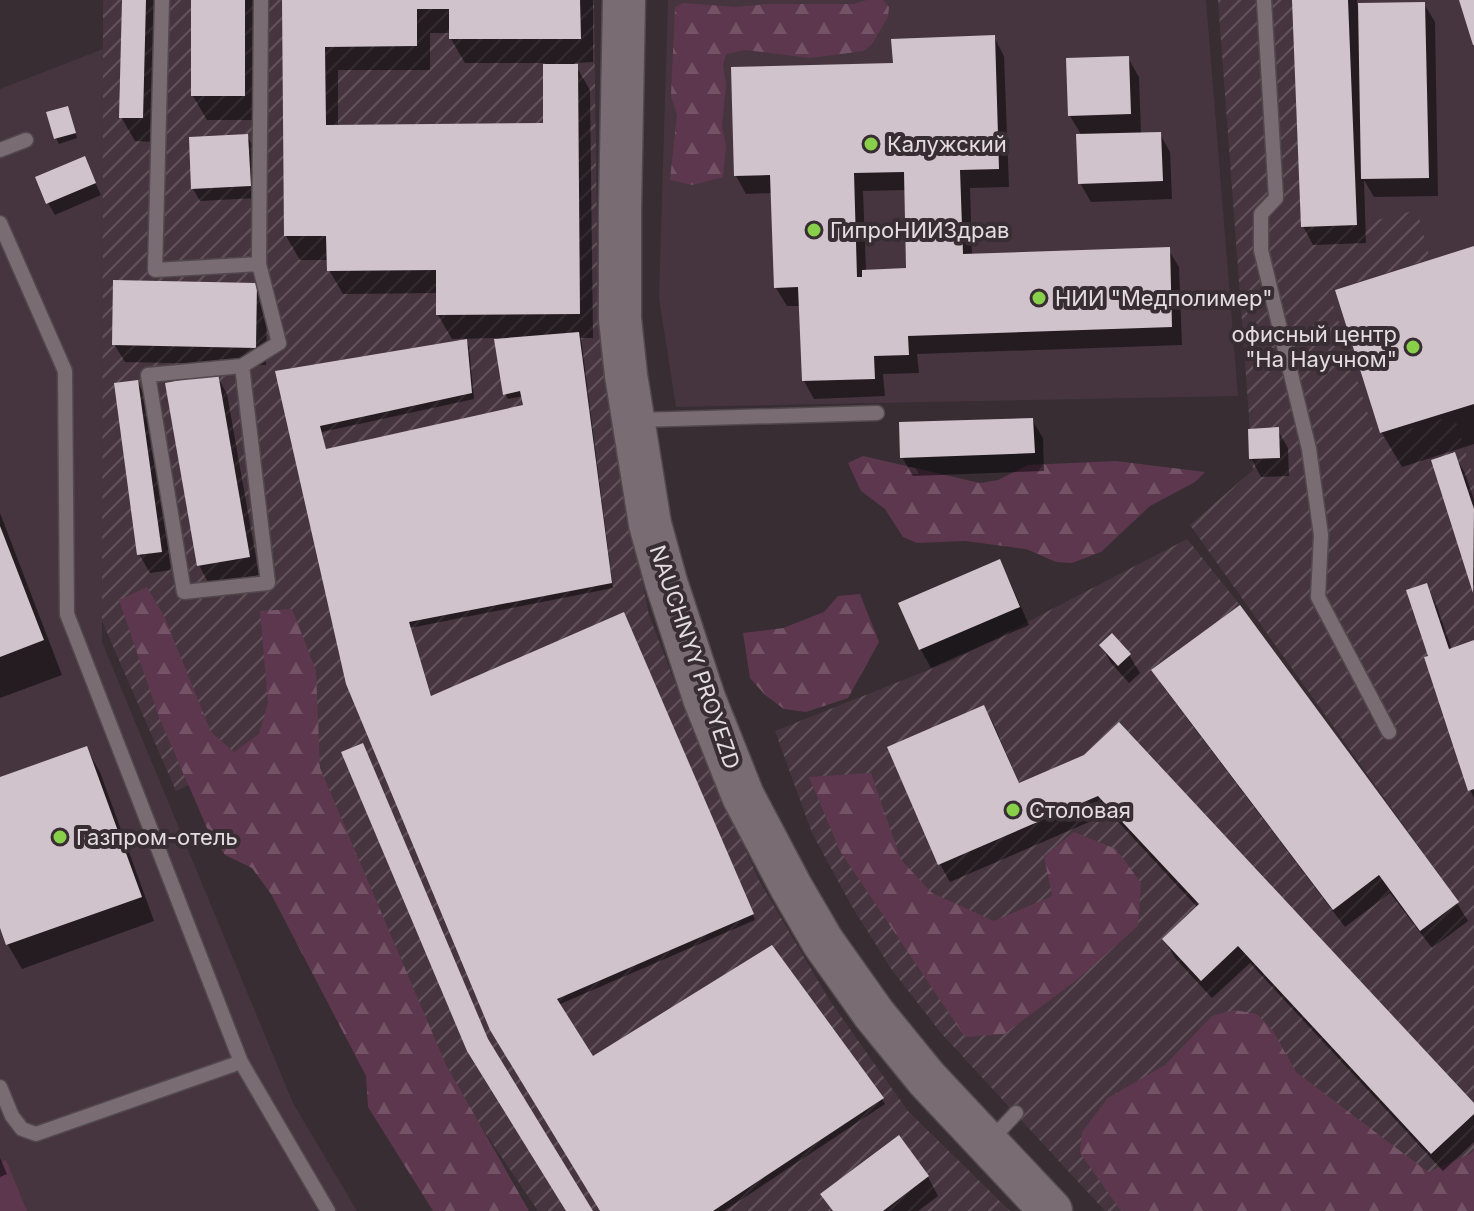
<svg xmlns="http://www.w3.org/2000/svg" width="1474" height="1211" font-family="Inter,sans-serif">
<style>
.built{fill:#46353f}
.industrial{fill:url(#industrial-furrows)}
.forest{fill:url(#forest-firs)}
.green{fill:#5d374e}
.shadow{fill:#0007;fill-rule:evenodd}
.building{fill:#d1c3cb;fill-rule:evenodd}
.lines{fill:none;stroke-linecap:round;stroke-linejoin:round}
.lane-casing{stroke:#52494e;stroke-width:17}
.secondary-casing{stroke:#52494e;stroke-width:45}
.lane{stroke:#796c73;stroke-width:14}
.secondary{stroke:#796c73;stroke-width:42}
.poi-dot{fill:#88cf4a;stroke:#382d33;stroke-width:3}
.labels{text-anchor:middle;stroke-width:8;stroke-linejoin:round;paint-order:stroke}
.poi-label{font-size:22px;fill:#e3dce0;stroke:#382d33;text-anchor:start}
.street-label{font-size:22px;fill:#e3dce0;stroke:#382d33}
</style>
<defs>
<pattern id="industrial-furrows" width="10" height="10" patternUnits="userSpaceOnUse" patternTransform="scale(2)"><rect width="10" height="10" fill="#46353f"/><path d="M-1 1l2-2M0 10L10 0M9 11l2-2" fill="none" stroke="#61525a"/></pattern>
<pattern id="forest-firs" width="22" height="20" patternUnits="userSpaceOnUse" patternTransform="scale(2)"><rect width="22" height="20" fill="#5d374e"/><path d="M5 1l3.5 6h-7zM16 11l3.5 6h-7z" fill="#745367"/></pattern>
</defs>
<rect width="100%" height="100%" fill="#382d33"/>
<path class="built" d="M668,0H1206L1238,396L676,407L659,298Z
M1348,0H1474V479L1454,415L1376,439L1329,291L1429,259L1357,226Z
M103,49L102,642L293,1103L357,1211H0V89Z"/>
<path class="industrial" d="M103,0H594L598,321L619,466L649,615L701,751L760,882L830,1001L908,1111L1010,1211H538L424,1042L302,734L176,791L102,621Z
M1218,0H1348L1357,225L1417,210L1430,259L1329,291L1376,439L1454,415L1474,479V1211H1105L941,1033L892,970L851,905L812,833L775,731L956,659L1187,539L1240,605L1427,858L1190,525L1253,470Z"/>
<path class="forest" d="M867,0H883L889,7L888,17L872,44L864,51L810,58L746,50L726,54L723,65L726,85L722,127L726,146L723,177L692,185L670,180L677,115L671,96L675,7L683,3L736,7L768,4H853Z
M863,456L980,483L998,480L1028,465L1116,461L1205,472L1195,482L1150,506L1101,552L1072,563L1056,562L1026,549L965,541L917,543L903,537L885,509L861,491L848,463Z
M147,587L164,616L211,732L234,752L259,734L268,703L260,611L292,609L316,671L320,768L446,1065L529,1211H433L368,1107L366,1076L271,894L252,868L225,855L207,828L159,717L119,600Z
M860,594L879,642L848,698L806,712L784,709L765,695L750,678L743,633L783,628L824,612L838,596Z
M871,773L901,860L932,893L994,921L1052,896L1044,856L1074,832L1116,849L1141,883L1138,926L1073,983L1004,1034L965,1037L840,851L809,777Z
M1234,1010L1257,1014L1273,1031L1296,1072L1428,1172L1470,1154L1474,1150V1211H1121L1080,1153L1082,1132L1108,1098L1165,1065L1212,1016Z"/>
<path class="green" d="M6,1160L27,1211H0V1163Z"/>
<path class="shadow" d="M124,0H160L156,142L135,141L121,117Z
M193,0H258V120H207L193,96Z
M284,0H593V62L574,63L590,90L593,338H581L613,588L410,628L432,698L626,620L755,920L558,1005L593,1059L882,1099L885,1104L724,1211H603L277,372L466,341L469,347L474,399L322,432L326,451L525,407L523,396L508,399L505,394L496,338L452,339L438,315V293L343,294L329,270V260H300L286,236ZM430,33H451V39L465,63H545V125L338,127V70H430Z
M1294,0H1357V5L1424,4L1435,22L1438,196L1374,197L1364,180L1366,243L1313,245L1303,226Z
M994,37L1004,56L1009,187L970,188L972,255L1168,249L1179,267L1182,345L917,354L919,373L883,374L885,396L814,399L804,381L801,306H787L776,288L773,193L746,194L736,176L896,65ZM906,190L908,270L866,271L863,191Z
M1128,58L1139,77L1141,134H1160L1170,152L1172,199L1091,202L1080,183L1082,136L1070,116Z
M70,114L77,138L59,144L56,138Z
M247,136L254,148L257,198L200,201L193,189Z
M84,159L101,195L55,215L48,203Z
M1474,248V444L1402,467L1382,433L1337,291Z
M256,285L267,303L266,365L125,362L114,344Z
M217,376L227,394L259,575L209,584L199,565Z
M137,382L148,400L171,570L150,573L139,554Z
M1032,420L1043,438L1044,471L913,476L902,457Z
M1277,429L1288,448L1289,476L1261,477L1251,458Z
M1454,455L1465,473L1474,500V587L1434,461Z
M0,513L62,675L0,698Z
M999,562L1009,580L1029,625L931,668L921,650L901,604Z
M1426,586L1436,604L1452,650L1474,642V798L1470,790L1430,657Z
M1101,646L1129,655L1140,673L1129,683L1112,664Z
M1154,670L1457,903L1468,921L1432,948L1390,893L1345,927L1164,688Z
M984,707L994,725L1020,785L1085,757L1474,1106V1142L1443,1171L1250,963L1212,998L1175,958L1164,939L1198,908L1110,813L950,882L940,864Z
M86,748L100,772L154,921L22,969L8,945L0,922V779Z
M898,1138L928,1177L938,1196L918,1211H832L823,1194Z
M0,1158L7,1174L0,1177Z"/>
<path class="building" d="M122,0H146L143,118H119Z
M191,0H245V96H191Z
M282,0H580L581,39H449V9H417V46L325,47L326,125L543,123V64H578L580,314L436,315V270L327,271L326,236H284Z
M1292,0H1348L1357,225L1301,227Z
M1459,0H1474V45H1473Z
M1425,2L1429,178L1361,179L1358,3Z
M995,35L999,169L960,170L963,254L1170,247L1172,327L908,336L909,355L874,356L875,379L802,381L798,287L774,288L770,175L734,176L731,67L893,63L891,39ZM904,172L906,268L862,270V277H857L854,173Z
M1129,56L1131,114L1068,116L1066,58Z
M68,106L76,133L54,139L46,112Z
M1161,132L1163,181L1078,184L1076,134Z
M248,134L251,186L191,189L189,137Z
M85,156L96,183L46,204L35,177Z
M1474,246V404L1380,433L1335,290Z
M113,280L257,283L256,348L112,345Z
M579,332L612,583L409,622L431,696L624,612L754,914L557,999L593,1056L772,945L884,1098L713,1211H600L490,1030L346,684L275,371L467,339L472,393L320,426L326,449L523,405L520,391L503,395L494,339Z
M218,373L250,557L197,566L165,383Z
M138,380L162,552L137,555L114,383Z
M1033,418L1035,453L900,458L899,422Z
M1279,427L1280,458L1249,459L1248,429Z
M1455,452L1474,509L1473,593L1431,460Z
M0,526L44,640L0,657Z
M1000,559L1020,607L919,650L898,603Z
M1427,583L1449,649L1474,640V789L1468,791L1424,657L1428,656L1406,590Z
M1240,605L1459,902L1420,931L1379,875L1333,910L1151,670Z
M1112,633L1131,654L1118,666L1099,645Z
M984,705L1019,783L1084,755L1119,722L1474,1103V1114L1431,1154L1238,946L1201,981L1162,939L1199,904L1098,796L938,865L887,747Z
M363,743L488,1039L593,1211H566L467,1051L341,752Z
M87,746L142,897L6,945L0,928V777Z
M899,1135L929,1176L883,1211H833L820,1194Z"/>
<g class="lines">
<g class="lane-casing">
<path id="lane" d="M162,0L155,270L259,264
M1264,0L1276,198L1261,214V250L1309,449L1321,535L1318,597L1389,732
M0,150L26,140
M0,223L65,371L67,614L241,1062L328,1211
M242,366L268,583L184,592L148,375L242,366L279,343L259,264L261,0
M639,420L877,413
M0,1087L12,1116L22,1129L36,1134L241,1062
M990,1141L1016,1113"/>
</g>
<g class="secondary-casing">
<path id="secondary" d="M624,0L620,210V319L626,375L650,524L666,582L704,698L743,796L791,887L823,942L874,1014L927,1079L1051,1211"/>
</g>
<use href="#lane" class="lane"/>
<use href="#secondary" class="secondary"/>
</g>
<g class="poi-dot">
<circle cx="871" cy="144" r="8"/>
<circle cx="814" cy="230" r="8"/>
<circle cx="1039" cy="298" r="8"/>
<circle cx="1413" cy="347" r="8"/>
<circle cx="1013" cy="810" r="8"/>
<circle cx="60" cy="837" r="8"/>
</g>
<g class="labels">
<g class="poi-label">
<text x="887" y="152">Калужский</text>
<text x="830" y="238">ГипроНИИЗдрав</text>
<text x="1055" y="306">НИИ "Медполимер"</text>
<text x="1397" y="342" text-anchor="end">офисный центр<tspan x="1397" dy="25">"На Научном"</tspan></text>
<text x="1029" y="818">Столовая</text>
<text x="76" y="845">Газпром-отель</text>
</g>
<g class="street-label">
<text transform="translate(695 657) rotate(71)" y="8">NAUCHNYY PROYEZD</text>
</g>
</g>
</svg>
